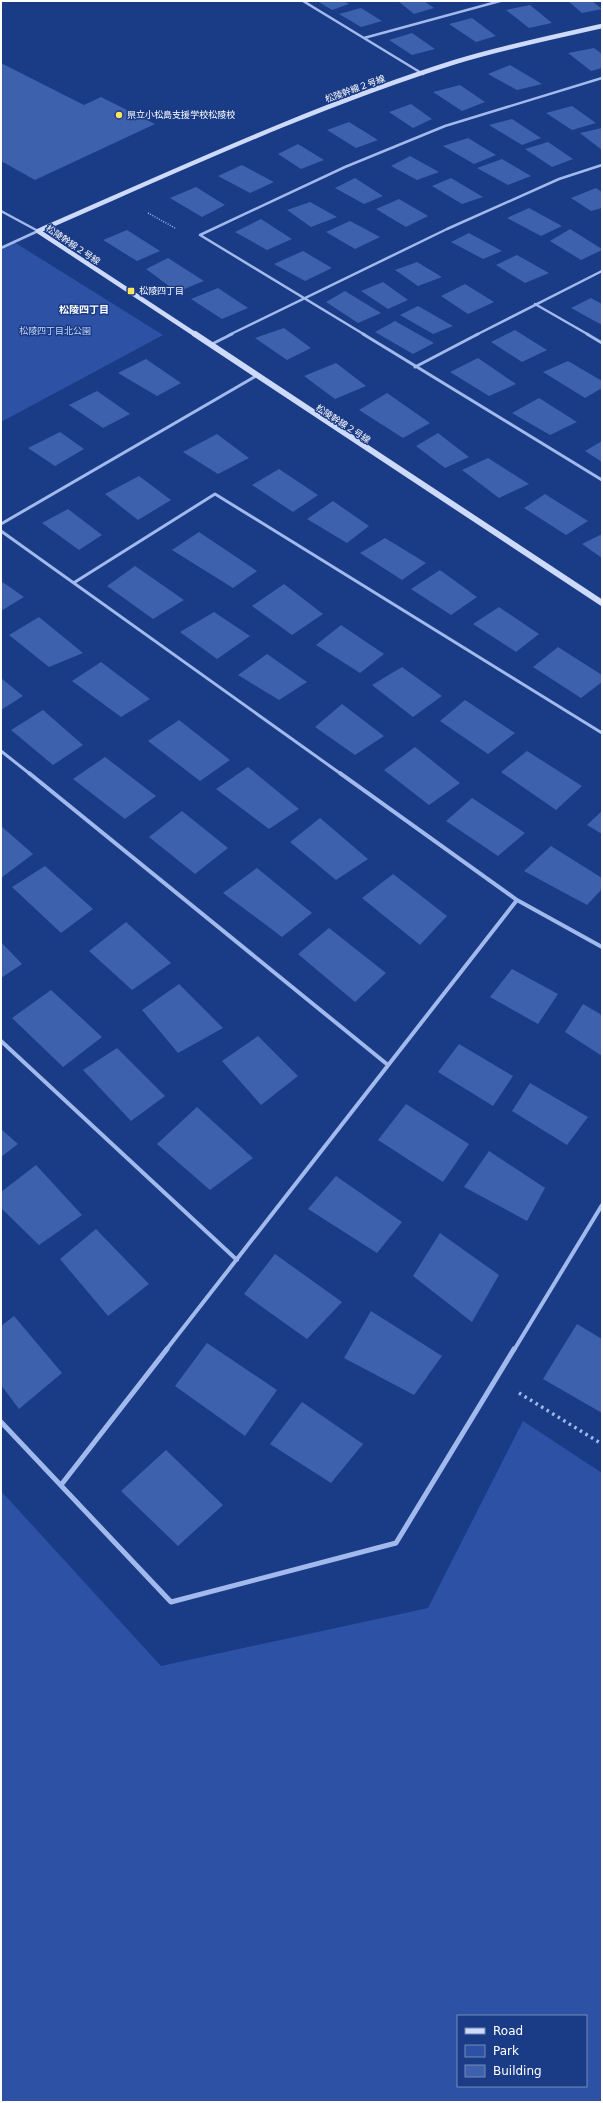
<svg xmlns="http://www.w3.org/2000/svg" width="603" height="2103" font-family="'DejaVu Sans','Noto Sans JP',sans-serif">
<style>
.green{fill:#2d52a5;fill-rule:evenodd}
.building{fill:#3e61ae}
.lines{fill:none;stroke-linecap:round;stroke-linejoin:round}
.path-far1{stroke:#a1b9ec;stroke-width:1.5;stroke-dasharray:1 1.5;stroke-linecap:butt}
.path{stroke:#a1b9ec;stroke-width:3.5;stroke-dasharray:2.5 4;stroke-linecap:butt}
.street-far3{stroke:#a1b9ec;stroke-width:2.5}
.street-far2{stroke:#a1b9ec;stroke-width:3}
.street-far1{stroke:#a1b9ec;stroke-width:4}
.street{stroke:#a1b9ec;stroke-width:5}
.secondary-far1{stroke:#cddaf9;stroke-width:4.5}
.secondary{stroke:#cddaf9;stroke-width:6}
.poi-dot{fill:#fee55d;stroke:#1a3b86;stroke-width:1.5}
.labels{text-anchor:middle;stroke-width:3;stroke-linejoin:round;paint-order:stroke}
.far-street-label{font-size:9px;fill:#fff;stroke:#1a3b86}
.far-poi-label{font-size:9px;fill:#fff;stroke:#1a3b86;text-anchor:start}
.far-park-label{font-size:9px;fill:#c6d7f9;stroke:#1a3b86}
.far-neighbourhood-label{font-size:10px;font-weight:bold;fill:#fff;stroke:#1a3b86}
</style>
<rect width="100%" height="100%" fill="#1a3b86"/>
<path class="green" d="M14,242L163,335L1,422V248Z
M523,1421L602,1473V2102H1V1491L161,1666L428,1608ZM458,2016H586V2086H458Z"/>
<path class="building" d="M317,1H344L349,4L332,10Z
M398,1H424L434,8L414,14Z
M568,1H592L602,9L582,13Z
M530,5L552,23L529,28L506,10Z
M361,8L382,21L361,27L339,14Z
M472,18L496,36L476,42L449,24Z
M412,33L435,49L412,55L389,40Z
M594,48L602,54V68L591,71L568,53Z
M1,63L84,105L101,97L155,124L35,180L1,161Z
M510,65L542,84L517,90L488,74Z
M460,85L485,102L462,111L433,92Z
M411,104L432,119L413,128L389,112Z
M572,106L596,123L572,130L546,113Z
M512,119L541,138L522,145L489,125Z
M349,122L378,140L356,148L327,130Z
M602,128V150L580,133Z
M468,138L496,155L474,164L443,146Z
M548,142L573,159L552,167L525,149Z
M298,144L324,160L301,169L278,154Z
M410,156L439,172L417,180L391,166Z
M502,159L531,176L508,185L477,168Z
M242,165L274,182L250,193L218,176Z
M355,178L383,196L364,204L335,188Z
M451,178L483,197L462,204L432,186Z
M196,187L225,205L202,217L170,198Z
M596,188L602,192V208L591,211L571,198Z
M399,199L428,216L406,227L376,209Z
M310,202L337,217L311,227L287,210Z
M529,208L562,226L541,236L507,218Z
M261,219L292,239L267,250L235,232Z
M350,221L380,237L355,249L326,232Z
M570,229L602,249V250L581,260L550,241Z
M127,230L160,251L137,261L103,240Z
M469,233L502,251L483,259L451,242Z
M303,251L332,268L305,281L274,264Z
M517,255L549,273L525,283L496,265Z
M168,258L204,281L177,292L146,269Z
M417,262L442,277L418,286L395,270Z
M383,282L408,300L388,309L361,291Z
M465,284L494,302L468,314L441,296Z
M218,288L248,308L222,319L191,299Z
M345,291L381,313L358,323L326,302Z
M591,298L602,304V325L571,308Z
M418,306L453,326L433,334L400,315Z
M395,321L434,343L413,354L375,332Z
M284,328L311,348L287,360L255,338Z
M515,330L547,350L522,362L491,342Z
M478,358L516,384L489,396L450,372Z
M146,359L181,383L157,396L118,373Z
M568,361L602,381V388L585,398L543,372Z
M336,363L366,386L335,399L304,376Z
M97,391L130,414L103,428L69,405Z
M387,393L430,423L403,438L359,410Z
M539,398L577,422L550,435L512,413Z
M60,432L84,449L55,466L28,448Z
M438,433L469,457L445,468L416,446Z
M217,434L249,458L218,474L183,452Z
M602,441V462L585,451Z
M488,458L529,484L499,498L462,470Z
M279,469L318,495L293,512L252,485Z
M139,476L171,500L138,520L105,494Z
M545,494L588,521L566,535L524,508Z
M333,501L369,526L347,543L307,519Z
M68,509L102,535L79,550L42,523Z
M199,532L257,571L233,588L172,550Z
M602,534V558L582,544Z
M385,538L426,563L402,580L360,553Z
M135,566L184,600L153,619L107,586Z
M440,570L477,597L451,615L411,589Z
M1,581L24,597L1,611Z
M284,584L323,614L292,635L252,606Z
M499,607L539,634L516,652L473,624Z
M214,612L250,636L217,659L180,632Z
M39,617L83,653L49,667L9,635Z
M341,625L384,654L360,673L316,645Z
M558,647L602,675V682L581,698L533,667Z
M267,654L307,682L279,700L238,675Z
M101,662L150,699L121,717L72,681Z
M402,667L442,696L413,717L372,685Z
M1,678L23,696L1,710Z
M465,700L515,733L488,754L440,721Z
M342,704L384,736L355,755L315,727Z
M43,710L83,745L53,765L11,730Z
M179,720L230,760L200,781L148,741Z
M415,747L460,783L429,805L384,770Z
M527,751L582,786L556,810L501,772Z
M105,757L156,796L125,819L73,779Z
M248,767L299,809L269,829L216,789Z
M472,798L525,833L498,856L446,821Z
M182,811L228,848L195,874L149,837Z
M602,811V834L587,825Z
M320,818L368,859L336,880L290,842Z
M1,826L33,854L1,878Z
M551,846L602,878V889L587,905L524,871Z
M45,866L93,909L61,933L12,887Z
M257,868L312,913L282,937L223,893Z
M393,874L447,916L420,945L362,898Z
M126,922L171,963L132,990L89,951Z
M329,928L386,973L355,1002L298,954Z
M1,942L22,964L1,978Z
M512,969L558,994L538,1024L490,997Z
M179,984L223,1028L178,1053L142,1010Z
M51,990L102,1037L63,1067L12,1018Z
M583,1004L602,1015V1056L565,1032Z
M258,1036L298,1076L261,1105L222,1061Z
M459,1044L513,1076L493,1106L438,1072Z
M117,1048L165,1096L131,1121L83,1070Z
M530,1083L588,1117L567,1145L512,1111Z
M406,1104L469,1144L443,1182L378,1140Z
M197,1107L253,1158L210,1190L157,1144Z
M1,1129L18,1144L1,1157Z
M489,1151L545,1188L527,1221L464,1187Z
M36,1165L82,1215L39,1245L1,1208V1192Z
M336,1176L402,1222L377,1253L308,1209Z
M96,1229L149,1284L108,1316L60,1259Z
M440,1233L499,1275L472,1322L413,1276Z
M275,1254L342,1302L307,1339L244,1294Z
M371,1311L442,1356L414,1395L344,1358Z
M14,1316L62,1373L19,1409L1,1385V1326Z
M577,1324L602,1339V1413L543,1379Z
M207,1343L277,1390L245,1436L175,1386Z
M302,1402L363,1444L331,1483L270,1444Z
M166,1450L223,1505L178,1546L121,1491Z"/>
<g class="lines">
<path class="path-far1" d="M148,213L175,228"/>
<path class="path" d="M519,1393L602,1444"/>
<path class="street-far3" d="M303,1L423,74
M364,38L500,1
M1,211L38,231L1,248
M535,304L589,335
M229,335L447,229L559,179L602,165
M365,335L200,235L345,167L445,126L602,78
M476,335L602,271"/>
<path class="street-far2" d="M363,334L602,480
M587,334L602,343
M210,345L232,334
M415,367L478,334
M1,524L256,376
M1,531L341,774
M75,582L215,494L602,733
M1,751L30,774"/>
<path class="street-far1" d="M29,773L388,1065
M340,773L517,900L602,947
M1,1041L237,1260
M166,1350L517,900
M514,1350L602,1205"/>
<path class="street" d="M1,1422L171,1602L396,1543L514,1349
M61,1485L167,1349"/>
<path class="secondary-far1" d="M196,335L38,231C176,171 312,107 455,62C504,47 553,37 602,26"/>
<path class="secondary" d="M195,334L602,603"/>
</g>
<g class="poi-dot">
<circle cx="119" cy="115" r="4"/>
<rect x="127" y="287" width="8" height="8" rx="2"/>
</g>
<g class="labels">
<g class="far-street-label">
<text transform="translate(355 89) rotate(-20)" y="3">松陵幹線２号線</text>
<text transform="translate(73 245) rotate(34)" y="3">松陵幹線２号線</text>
<text transform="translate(343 424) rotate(33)" y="3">松陵幹線２号線</text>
</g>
<g class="far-poi-label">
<text x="127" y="118">県立小松島支援学校松陵校</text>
<text x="139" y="294">松陵四丁目</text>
</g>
<g class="far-park-label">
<text x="55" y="334">松陵四丁目北公園</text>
</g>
<g class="far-neighbourhood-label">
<text x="84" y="313">松陵四丁目</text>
</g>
</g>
<rect width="603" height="2103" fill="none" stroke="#ffffff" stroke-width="4"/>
<rect x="457" y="2015" width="130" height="72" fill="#1a3b86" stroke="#7689b6"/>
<rect x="465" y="2028" width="20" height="6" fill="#cddaf9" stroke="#7689b6"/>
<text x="493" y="2035" font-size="12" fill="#ffffff">Road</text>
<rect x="465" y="2045" width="20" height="12" fill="#2d52a5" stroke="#7689b6"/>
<text x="493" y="2055" font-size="12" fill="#ffffff">Park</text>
<rect x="465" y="2065" width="20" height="12" fill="#3e61ae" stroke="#7689b6"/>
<text x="493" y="2075" font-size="12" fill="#ffffff">Building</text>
</svg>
